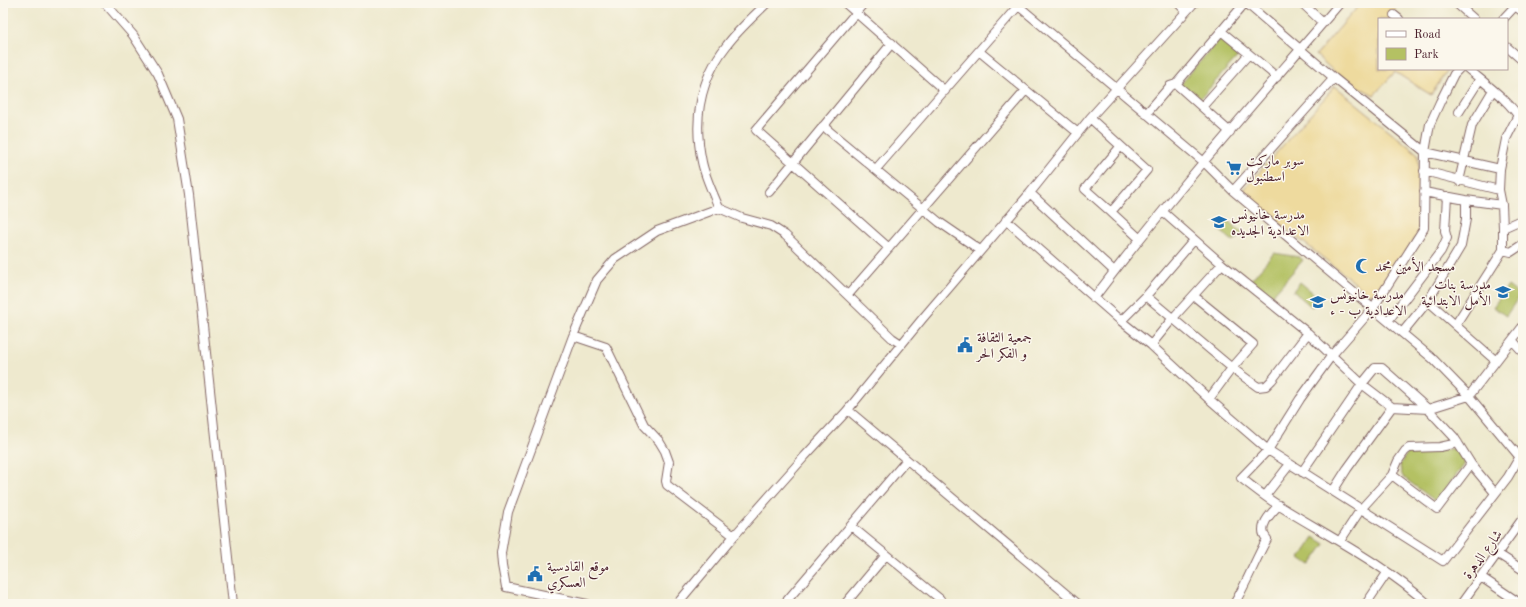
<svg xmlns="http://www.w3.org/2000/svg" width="1526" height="607" font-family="'Old Standard TT',Amiri,serif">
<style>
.green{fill:#b4c163;stroke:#7f7047}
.sand{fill:#eeda9e;stroke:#9c7c64}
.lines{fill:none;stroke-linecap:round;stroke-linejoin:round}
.minor-casing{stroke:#836664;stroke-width:10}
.major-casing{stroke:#836664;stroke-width:12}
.minor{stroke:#fff;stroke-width:8}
.major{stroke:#fff;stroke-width:10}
.labels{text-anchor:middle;stroke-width:3;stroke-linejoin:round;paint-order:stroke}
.poi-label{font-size:14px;fill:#4a1f2b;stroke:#fbf7ec;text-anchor:start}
.street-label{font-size:14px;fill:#4a1f2b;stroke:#fbf7ec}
</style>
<rect width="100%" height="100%" fill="#fbf7ec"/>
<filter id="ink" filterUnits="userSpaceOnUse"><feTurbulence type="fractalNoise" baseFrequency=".025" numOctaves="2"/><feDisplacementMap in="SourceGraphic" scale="8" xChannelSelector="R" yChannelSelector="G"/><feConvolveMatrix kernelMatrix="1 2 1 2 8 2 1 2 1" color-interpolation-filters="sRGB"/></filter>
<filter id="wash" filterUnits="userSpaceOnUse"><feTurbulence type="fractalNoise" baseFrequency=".012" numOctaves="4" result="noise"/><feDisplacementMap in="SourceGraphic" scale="16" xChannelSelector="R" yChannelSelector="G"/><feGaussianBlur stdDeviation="0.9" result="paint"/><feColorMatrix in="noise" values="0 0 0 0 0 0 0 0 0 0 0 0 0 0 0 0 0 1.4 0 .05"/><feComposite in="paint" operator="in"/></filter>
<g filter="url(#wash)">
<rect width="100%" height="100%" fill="#eee9ce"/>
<path class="green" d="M1222,36L1239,50V55L1199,100L1180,85Z
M1226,219L1242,233L1234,242L1218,229Z
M1274,253L1299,257L1303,260L1270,298L1250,281Z
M1300,282L1319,298L1312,307L1293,291Z
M1508,286L1520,295L1506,316L1493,307Z
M1456,448L1465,461L1464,465L1437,500H1434L1403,477L1401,472L1400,464L1408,452H1428Z
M1314,537L1325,544L1310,565L1300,558Z"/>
<path class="sand" d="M1361,3H1400L1390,15L1394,19H1379V69H1448L1431,95L1395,72L1374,95L1341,78L1316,55Z
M1335,86L1418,154L1421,230L1376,294H1369L1241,193Z"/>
</g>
<g filter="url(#ink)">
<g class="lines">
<g class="minor-casing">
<path id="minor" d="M105,3L133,35L158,74L177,119L189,195L233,604
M767,3C753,17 738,30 727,45C700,79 693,120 702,162C705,177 713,193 719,208L742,218L771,226L785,235L892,338L901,344
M845,3L945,91
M864,3L756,130L889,248
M1015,3L1204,162L1233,191L1433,359L1469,396L1523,461
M1178,3L1186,11
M1302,3L1323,23
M1456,3L1474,19
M1515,6L1523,12
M1394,15L1399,19
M1503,19L1518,3
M1221,31L1277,77
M1507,47L1523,61
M980,52L1078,133
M1468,69C1487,85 1510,101 1523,123
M1334,78L1425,152L1500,169
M1202,107L1249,54
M1459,112L1480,79
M1146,114L1170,86L1176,84
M1090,118L1147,170L1111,212L1140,239
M823,126L939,222L980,250
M1230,132L1176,84L1245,3
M876,169L1018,6
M1424,171L1499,190
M1459,181L1472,125L1493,90
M1233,191L1334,78L1246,3
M769,192L892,43
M1424,192L1466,200L1502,205
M1030,193L1114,271
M1111,212L1085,189L1120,147
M1163,212L1222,264L1308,333L1362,384L1392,407L1428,409L1454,437L1471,464L1495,493
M1006,220L1121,321L1151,345L1209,399L1268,450L1443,561L1508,477L1519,458
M1503,228L1523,219
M1503,250L1511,252L1523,244
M848,295L1026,90
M1146,296L1232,368L1258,387L1266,386L1272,380L1308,333
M1194,296L1253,344L1232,368L1209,399
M1094,298C1171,196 1257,100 1340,3
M1428,301L1496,361
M1121,321L1146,296L1194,240
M1388,321L1441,251L1447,238L1445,231L1447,196
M1456,324L1503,250V228L1502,205L1499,190L1500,169L1506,139L1518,115
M1402,333L1428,301L1461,246L1466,219V200
M573,336L606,347L644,425L659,441L665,451L669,462L666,481L667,485L734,536
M1513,341L1523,352
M1151,345L1173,318L1222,264
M848,410L1078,604
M1302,472L1362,384L1375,368H1382L1428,409L1469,396L1523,326
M1392,475L1437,509L1471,464
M1333,491L1347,469L1392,407
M1265,496L1290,464
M851,526L940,599
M1340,541L1361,509L1392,475L1398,461L1405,451L1409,448L1440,447L1458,443
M1498,554L1523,570
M1481,577L1521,604
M587,604L506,587L502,565L501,553L508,512L573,336L597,280L615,259L657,231L719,208
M677,604L734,536L805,456L846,412L923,318L1030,193L1090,118L1194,3
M784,604L905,462
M845,604L886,555
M1234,604C1247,583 1255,560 1267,539C1256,528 1271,513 1279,505
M1366,604L1387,573
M1428,604C1384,564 1328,536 1278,505C1265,497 1253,487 1241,478L1268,450L1300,399L1332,355L1373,308L1424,228L1425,152L1430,124L1440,102L1454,74L1459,69
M1461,604L1523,518"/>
</g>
<g class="major-casing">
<path id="major" d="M3,603L4,604"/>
</g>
<use href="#minor" class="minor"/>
<use href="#major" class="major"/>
</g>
</g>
<defs>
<g id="supermarket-bare" transform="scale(1.2)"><path d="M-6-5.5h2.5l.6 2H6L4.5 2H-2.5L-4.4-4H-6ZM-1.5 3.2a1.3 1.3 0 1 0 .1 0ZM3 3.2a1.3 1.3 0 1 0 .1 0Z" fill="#1f6fb2" stroke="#fbf7ec" stroke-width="2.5" paint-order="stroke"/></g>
<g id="school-bare" transform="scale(1.2)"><path d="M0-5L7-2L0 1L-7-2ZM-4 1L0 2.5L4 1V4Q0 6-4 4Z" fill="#1f6fb2" stroke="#fbf7ec" stroke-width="2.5" paint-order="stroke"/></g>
<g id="mosque-bare" transform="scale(1.2)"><path d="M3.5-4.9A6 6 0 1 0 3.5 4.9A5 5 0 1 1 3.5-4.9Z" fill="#1f6fb2" stroke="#fbf7ec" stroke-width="2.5" paint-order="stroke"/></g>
<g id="civic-bare" transform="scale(1.2)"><path d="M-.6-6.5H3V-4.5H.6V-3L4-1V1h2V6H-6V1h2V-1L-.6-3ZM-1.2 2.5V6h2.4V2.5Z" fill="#1f6fb2" stroke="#fbf7ec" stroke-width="2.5" paint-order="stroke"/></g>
</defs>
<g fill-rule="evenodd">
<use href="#supermarket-bare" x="1234" y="168"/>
<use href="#school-bare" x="1219" y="222"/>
<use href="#mosque-bare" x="1363" y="266"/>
<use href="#school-bare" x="1503" y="292"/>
<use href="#school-bare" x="1318" y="302"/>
<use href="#civic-bare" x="965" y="345"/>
<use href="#civic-bare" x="535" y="574"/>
</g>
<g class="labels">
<g class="poi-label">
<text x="1246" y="165">سوبر ماركت<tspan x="1246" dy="16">اسطنبول</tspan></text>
<text x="1231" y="219">مدرسة خانيونس<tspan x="1231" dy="16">الاعدادية الجديده</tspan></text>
<text x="1375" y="271">مسجد الأمين محمد</text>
<text x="1491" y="289" text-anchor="end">مدرسة بنات<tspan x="1491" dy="16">الأمل الابتدائية</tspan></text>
<text x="1330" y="299">مدرسة خانيونس<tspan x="1330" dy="16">الاعدادية ب - ء</tspan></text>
<text x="977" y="342">جمعية الثقافة<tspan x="977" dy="16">و الفكر الحر</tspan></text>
<text x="547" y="571">موقع القادسية<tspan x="547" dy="16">العسكري</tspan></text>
</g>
<g class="street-label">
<text transform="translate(1482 554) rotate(-54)" y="5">شارع الدهرة</text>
</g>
</g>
<rect width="1526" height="607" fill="none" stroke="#fbf7ec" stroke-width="16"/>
<rect x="1378" y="18" width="130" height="52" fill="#fbf7ec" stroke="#b4a19f"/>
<rect x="1386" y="31" width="20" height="6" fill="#ffffff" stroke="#b4a19f"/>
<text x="1414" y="38" font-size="12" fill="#4a1f2b">Road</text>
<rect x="1386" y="48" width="20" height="12" fill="#b4c163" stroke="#b4a19f"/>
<text x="1414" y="58" font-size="12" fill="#4a1f2b">Park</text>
</svg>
